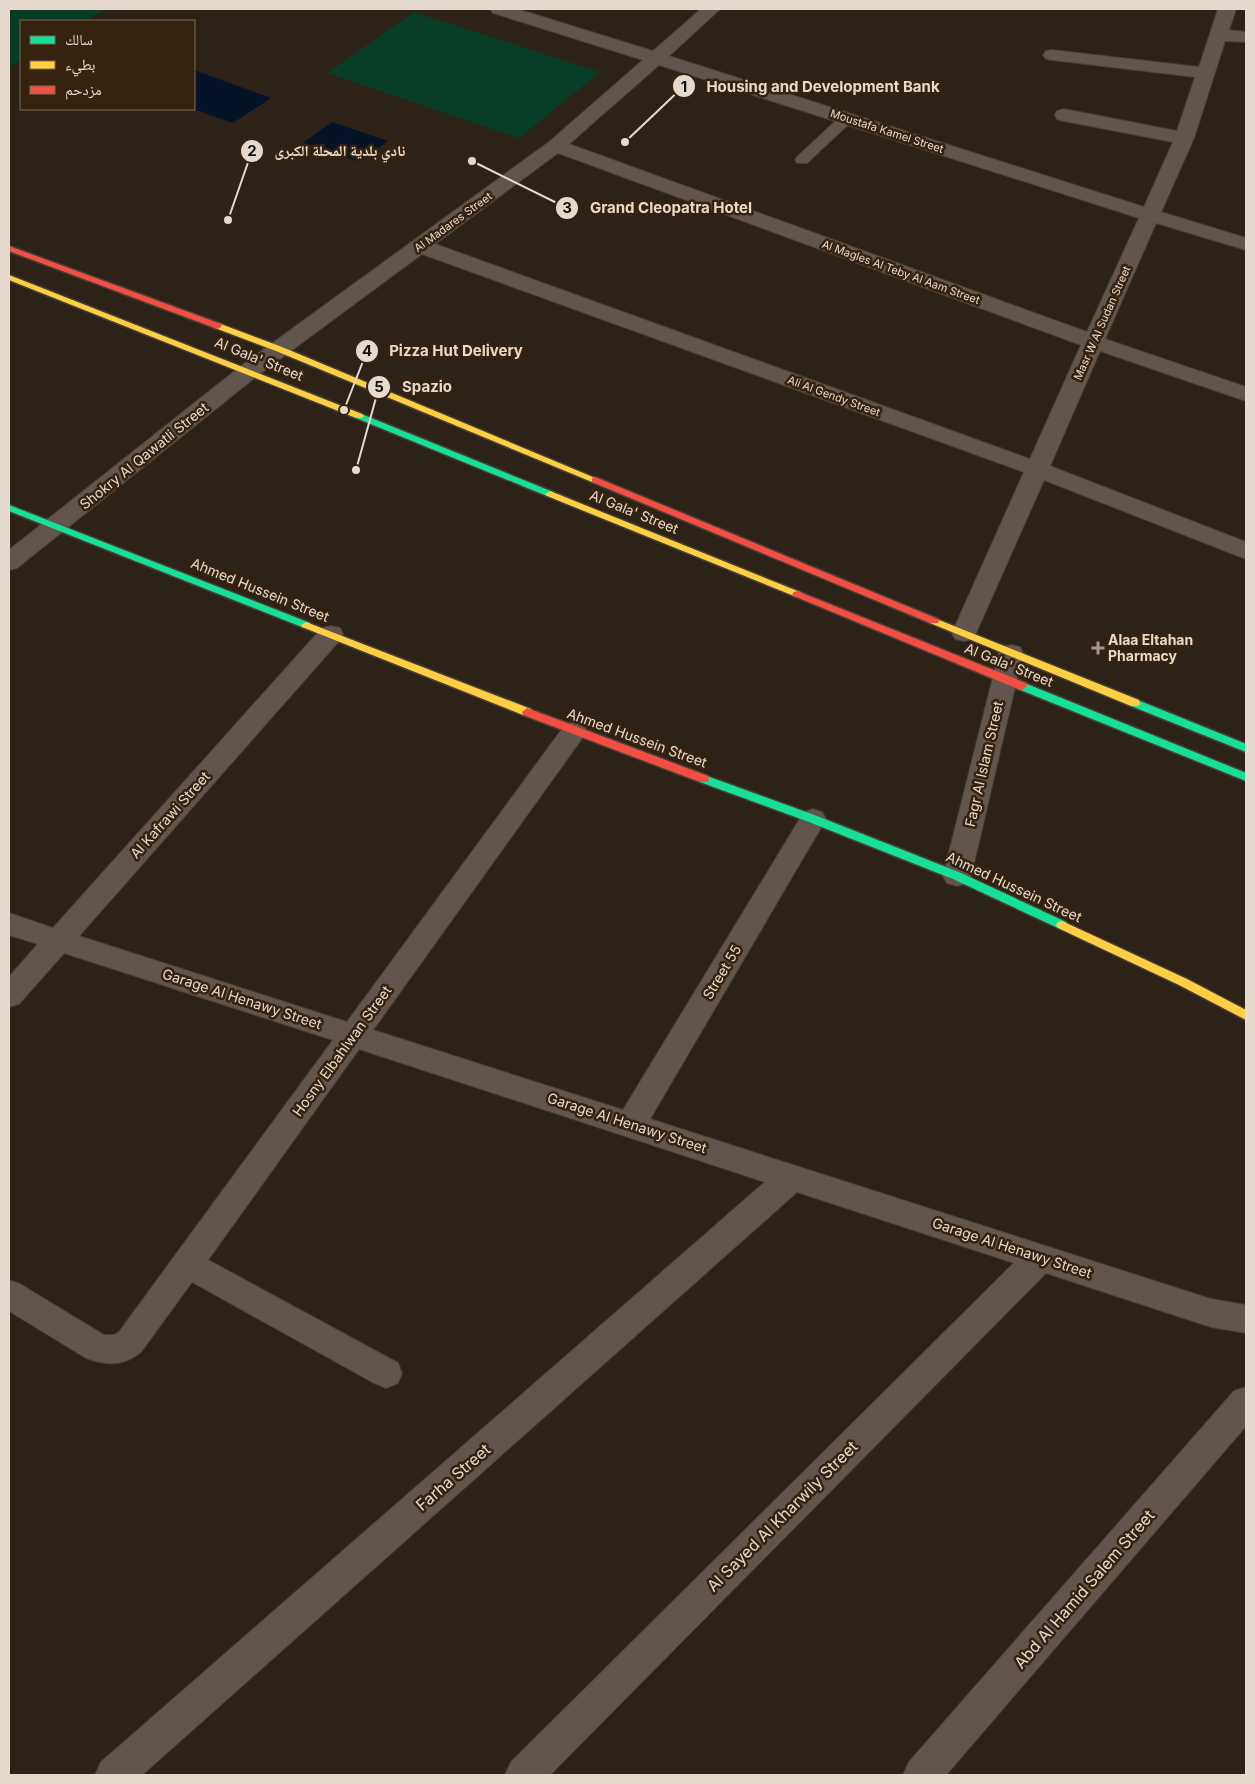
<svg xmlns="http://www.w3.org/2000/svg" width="1255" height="1784" font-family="Inter,'Noto Naskh Arabic',sans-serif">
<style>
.green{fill:#073c26}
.water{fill:#041426}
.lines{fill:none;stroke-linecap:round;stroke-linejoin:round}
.lane-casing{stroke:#493f36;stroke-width:2}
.street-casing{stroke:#493f36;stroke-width:2}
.fast-casing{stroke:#493f36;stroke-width:3}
.slow-casing{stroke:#493f36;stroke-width:3}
.jam-casing{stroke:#493f36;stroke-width:3}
.lane{fill:#61554e;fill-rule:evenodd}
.street{fill:#61554e;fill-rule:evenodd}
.fast{fill:#16e098;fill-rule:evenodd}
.slow{fill:#ffcf43;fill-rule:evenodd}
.jam{fill:#f24e42;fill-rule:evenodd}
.poi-dot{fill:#a59a8e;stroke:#35220f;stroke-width:2}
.labels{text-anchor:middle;stroke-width:5;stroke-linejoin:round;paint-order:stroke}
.far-street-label{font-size:11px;fill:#e6dace;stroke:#35220f}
.street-label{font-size:14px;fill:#e6dace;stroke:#35220f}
.poi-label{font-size:14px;font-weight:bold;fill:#e6dace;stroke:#35220f;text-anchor:start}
.near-street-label{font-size:16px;fill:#e6dace;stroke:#35220f}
.leader{fill:none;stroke:#e6dace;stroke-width:2}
.callout-dot{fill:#e6dace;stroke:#35220f;stroke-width:2}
.mark-label{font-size:15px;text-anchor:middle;font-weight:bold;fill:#111}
.callout-label{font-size:15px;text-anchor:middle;font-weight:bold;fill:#e6dace;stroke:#35220f;stroke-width:5;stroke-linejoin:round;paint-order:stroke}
</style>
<rect width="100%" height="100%" fill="#2d2217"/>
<path class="green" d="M9,9H106L85,21H21V60L9,67Z
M414,12L600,72L519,138L327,73Z"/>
<path class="water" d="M194,70L271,98L233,123L193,109Z
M332,122L388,141L360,162L303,143Z"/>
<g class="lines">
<g class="lane-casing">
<path id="lane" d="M847,114L853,118L852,121L807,163H797L795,160L797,157L842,115Z"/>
</g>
<g class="street-casing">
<path id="street" d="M490,9H517L653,51L701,9H720L669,56L1144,207L1173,142L1064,121L1057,119L1055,115L1057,111L1064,109L1177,131L1195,77L1052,60L1046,59L1043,55L1046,51L1052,50L1199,67L1218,9H1236L1229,30L1246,32V42L1225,41L1194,138L1161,212L1246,238V250L1156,223L1105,339L1246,387V401L1100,351L1050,466L1246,542V559L1044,480L976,633L973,639L964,641L955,639L952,633L1024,472L422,254L257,376L17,568L9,570V550L241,366L549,142L643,60L493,13ZM659,65L1139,218L1087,332L569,144ZM558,153L1081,345L1030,459L435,244Z
M331,626L340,628L343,634L340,640L79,936L347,1022L565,725L574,722L583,725L587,731L583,737L373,1030L623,1110L804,812L813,809L822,812L826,819L650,1119L1211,1299L1246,1305V1333L1211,1327L1046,1273L550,1775H505L511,1762L1014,1263L797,1192L142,1775H95L101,1762L765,1182L359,1049L208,1260L398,1363L402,1373L398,1383L386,1388L374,1383L192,1282L141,1352C124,1366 107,1366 86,1358L9,1311V1280L20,1284L104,1335H114L119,1332L333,1040L64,953L19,1004L9,1007V977L38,944L9,935V913L53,928L322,628Z
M1011,645L1020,647L1023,653L971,876L967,883L957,886L947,883L943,876L999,653L1002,647Z
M1246,1387V1426L946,1775H903L909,1762L1234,1391Z"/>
</g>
<g class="fast-casing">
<path id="fast" d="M359,413L553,492L555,494L553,496H547L356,418L354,416Z
M9,505L310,623L311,625L306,628L302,627L9,511Z
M1022,682L1246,773V781L1018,689L1017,686Z
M1135,699L1246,744V752L1131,706L1130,703Z
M704,775L817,816L961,873L1066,922L1068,925L1066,928H1058L953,879L809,822L700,782L699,779Z"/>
</g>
<g class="slow-casing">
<path id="slow" d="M9,275L362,414L364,416L362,418H356L9,280Z
M218,323L282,347L600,480L595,483L592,482L276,351L215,328L214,326Z
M550,491L800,592L802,594L797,597L794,596L547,496L545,494Z
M934,618L1139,700L1140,703L1139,706H1131L930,623L929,621Z
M306,622L531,709L532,712L531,715H523L302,627L301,625Z
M1062,921L1187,979L1246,1010V1020L1179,985L1058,928L1056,925L1058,922Z"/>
</g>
<g class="jam-casing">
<path id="jam" d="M9,246L221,324L222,326L218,329L215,328L9,251Z
M595,477L938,619L939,621L938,623H930L592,482V478Z
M797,591L1026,683L1027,686L1022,690L1018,689L794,596L792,594L794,592Z
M527,708L708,776L709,779L708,782H700L523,715L522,712Z"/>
</g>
<use href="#lane" class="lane"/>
<use href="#street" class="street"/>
<use href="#fast" class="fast"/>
<use href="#slow" class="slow"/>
<use href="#jam" class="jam"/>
</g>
<path class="poi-dot" d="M1095.5 640.5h5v5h5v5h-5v5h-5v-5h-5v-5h5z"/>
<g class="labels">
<g class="far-street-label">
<text transform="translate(887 131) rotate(18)" y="4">Moustafa Kamel Street</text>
<text transform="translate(453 222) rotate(-36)" y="4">Al Madares Street</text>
<text transform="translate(901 272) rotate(20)" y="4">Al Magles Al Teby Al Aam Street</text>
<text transform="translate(1102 323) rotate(-66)" y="4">Masr W Al Sudan Street</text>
<text transform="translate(834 396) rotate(20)" y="4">Ali Al Gendy Street</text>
</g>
<g class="street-label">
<text transform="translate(259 359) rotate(22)" y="5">Al Gala' Street</text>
<text transform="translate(144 456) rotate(-39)" y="5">Shokry Al Qawatli Street</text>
<text transform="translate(634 512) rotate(22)" y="5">Al Gala' Street</text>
<text transform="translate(260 590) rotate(22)" y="5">Ahmed Hussein Street</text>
<text transform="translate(1009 665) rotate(22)" y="5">Al Gala' Street</text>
<text transform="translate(637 738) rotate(20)" y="5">Ahmed Hussein Street</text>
<text transform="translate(984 764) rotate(-77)" y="5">Fagr Al Islam Street</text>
<text transform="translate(170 815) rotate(-48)" y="5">Al Kafrawi Street</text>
<text transform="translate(1014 887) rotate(25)" y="5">Ahmed Hussein Street</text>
<text transform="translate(722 972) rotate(-59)" y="5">Street 55</text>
<text transform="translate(242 999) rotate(18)" y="5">Garage Al Henawy Street</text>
<text transform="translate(342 1051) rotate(-54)" y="5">Hosny Elbahlwan Street</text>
<text transform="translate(627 1123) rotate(18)" y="5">Garage Al Henawy Street</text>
<text transform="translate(1012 1248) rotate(18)" y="5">Garage Al Henawy Street</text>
</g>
<g class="poi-label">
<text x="1108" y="645">Alaa Eltahan<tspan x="1108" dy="16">Pharmacy</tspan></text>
</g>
<g class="near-street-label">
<text transform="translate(453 1477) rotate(-41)" y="6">Farha Street</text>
<text transform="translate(782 1516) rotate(-45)" y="6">Al Sayed Al Kharwily Street</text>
<text transform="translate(1084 1589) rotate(-49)" y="6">Abd Al Hamid Salem Street</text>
</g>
</g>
<path class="leader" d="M625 142L684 86M228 220L252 151M472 161L567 208M344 410L367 351M356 470L379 387"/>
<g class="callout-dot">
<circle cx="625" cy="142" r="5"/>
<circle cx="228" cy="220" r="5"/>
<circle cx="472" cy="161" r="5"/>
<circle cx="344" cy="410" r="5"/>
<circle cx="356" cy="470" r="5"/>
<circle cx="684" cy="86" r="12"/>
<circle cx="252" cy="151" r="12"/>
<circle cx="567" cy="208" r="12"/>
<circle cx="367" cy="351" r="12"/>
<circle cx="379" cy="387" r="12"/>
</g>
<g class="mark-label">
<text x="684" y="92">1</text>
<text x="252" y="156">2</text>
<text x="567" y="213">3</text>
<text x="367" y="356">4</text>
<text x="379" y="392">5</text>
</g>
<g class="callout-label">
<text x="823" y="92">Housing and Development Bank</text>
<text x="340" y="156">نادي بلدية المحلة الكبرى</text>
<text x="671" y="213">Grand Cleopatra Hotel</text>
<text x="456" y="356">Pizza Hut Delivery</text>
<text x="427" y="392">Spazio</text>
</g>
<rect width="1255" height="1784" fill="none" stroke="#e6dace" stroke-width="20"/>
<rect x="20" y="20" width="175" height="90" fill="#35220f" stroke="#7c6c5b"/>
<rect x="30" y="36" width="25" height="8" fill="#16e098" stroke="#7c6c5b"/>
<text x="65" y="45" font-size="15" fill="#e6dace">سالك</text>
<rect x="30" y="61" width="25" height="8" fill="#ffcf43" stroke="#7c6c5b"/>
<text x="65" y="70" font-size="15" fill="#e6dace">بطيء</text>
<rect x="30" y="86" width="25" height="8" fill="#f24e42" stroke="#7c6c5b"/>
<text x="65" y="95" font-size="15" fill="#e6dace">مزدحم</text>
</svg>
